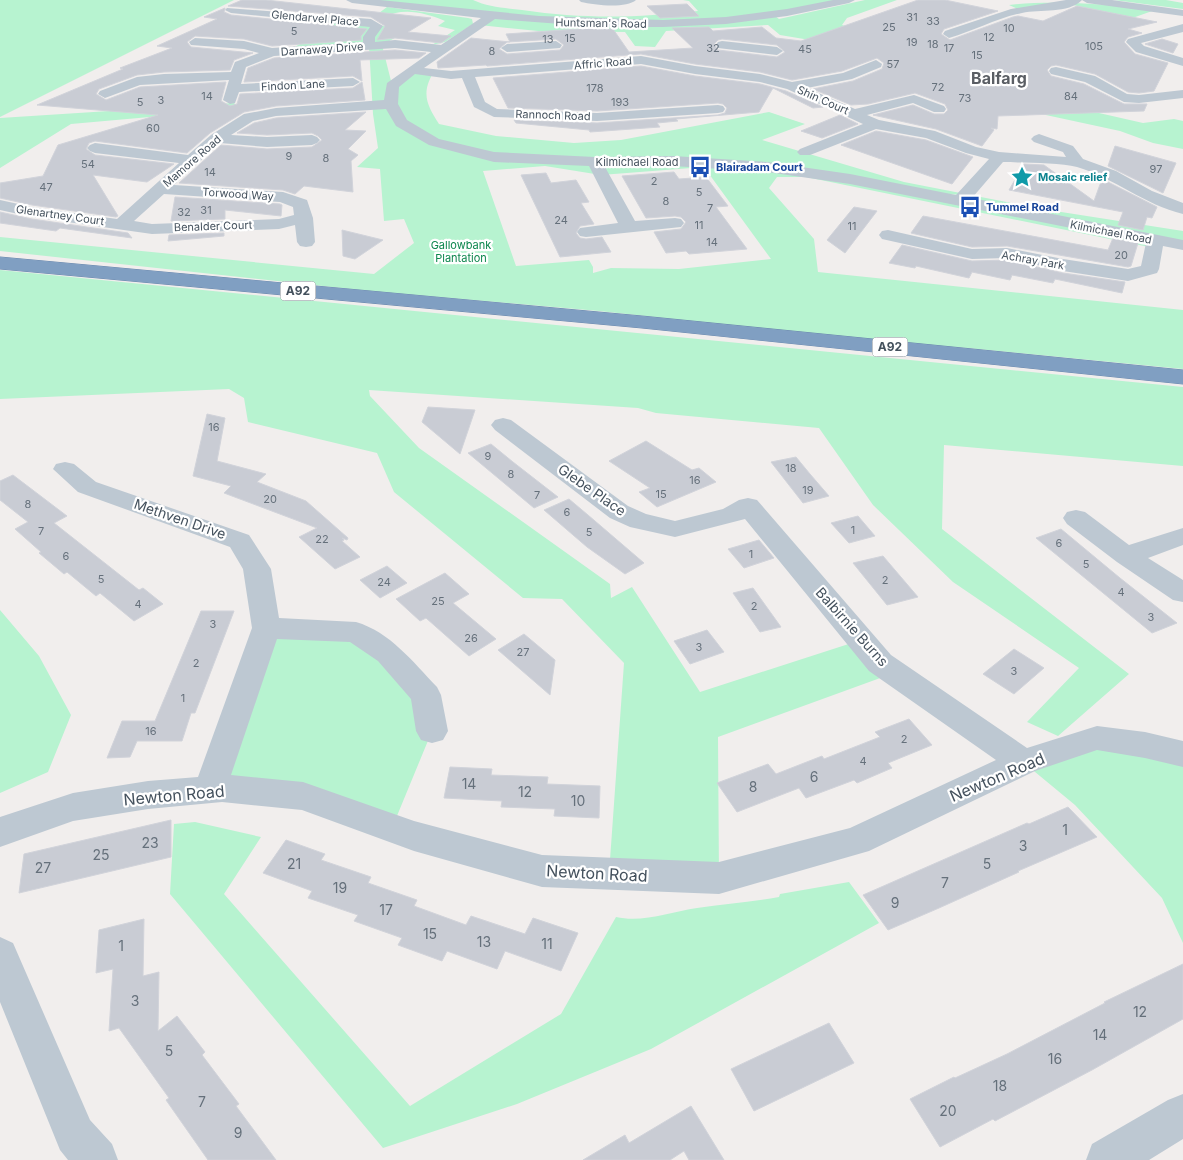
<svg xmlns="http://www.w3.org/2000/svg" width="1183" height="1160" font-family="Inter,sans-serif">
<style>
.green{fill:#b7f3d0;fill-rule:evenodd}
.building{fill:#c9ccd4;stroke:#d1d3da;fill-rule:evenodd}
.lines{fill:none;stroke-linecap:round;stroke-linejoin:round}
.highway-casing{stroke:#6b89ae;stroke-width:1}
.minor{fill:#bdc8d2;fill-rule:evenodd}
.highway{fill:#809fc2;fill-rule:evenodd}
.labels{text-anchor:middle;stroke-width:4.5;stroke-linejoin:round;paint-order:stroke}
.number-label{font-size:11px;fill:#65707b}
.far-street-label{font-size:11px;fill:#44515d;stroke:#fff}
.far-transit-label{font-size:11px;font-weight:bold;fill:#164399;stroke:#fff;text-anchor:start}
.far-culture-label{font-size:11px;font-weight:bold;fill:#0d838f;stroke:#fff;text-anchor:start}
.far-park-label{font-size:11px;fill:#0d864d;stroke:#fff}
.shield{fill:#fff;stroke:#7c858e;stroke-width:1}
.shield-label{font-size:12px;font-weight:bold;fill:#44515d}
.street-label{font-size:14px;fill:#44515d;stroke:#fff}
.near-number-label{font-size:14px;fill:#65707b}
.far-district-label{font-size:16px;font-weight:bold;fill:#5a5e64;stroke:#fff}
.near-street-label{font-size:16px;fill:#44515d;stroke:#fff}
</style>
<rect width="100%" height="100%" fill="#f1eeed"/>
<path class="green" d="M0,0H234L0,117Z
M371,0H473C488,7 505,8 522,10C583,19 636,18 698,11L689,1L683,0H832L840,2L775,16L779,19L865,0H897L847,18L842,25L915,49L1087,17L1097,10L1068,4L1020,10L1009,5C1051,0 1111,4 1155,10L1107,27L1000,72L1077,108L1143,123L1174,119L1183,121V149L1153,143L1120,131L1018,109L888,53L780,35L768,25L666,31L655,47L635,46L625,32L538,31L479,25L491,17L568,22Z
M1114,0H1166L1183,3V9Z
M387,7L468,18L472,19L473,24L445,42L432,45L455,30L438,26L445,21C424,12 402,7 382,18L379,13Z
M339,21L411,29L382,45L392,85L412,70L433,73C421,94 427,105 439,124L496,136L574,143L621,140L769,112L805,124L762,140L904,182L1042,209L1183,231V241L982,202L965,195L925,193L1148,240L1149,247L806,177H777L769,188L814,239L818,272L1183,310V369L967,348L912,345L599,311L368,291L0,251V237L374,274L414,243L404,219L384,221L380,169L357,167L378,148L373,114L369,46L288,51ZM545,166L601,175L704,167L771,259L679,269L611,268L593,273V267L589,260L516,266L483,171Z
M234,103L240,109L71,124L0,168V118Z
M0,270L1183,387V466L944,445L942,529L1129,674L1058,736L1027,722L1079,668L953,582L873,505L819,428L656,413L638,408L369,390L370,396L419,448L610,584L611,598L632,587L700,692L861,640L894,673L718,737L719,878L609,874L624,663L562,599L523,598L394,492L377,453L248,422L244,398L229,389L0,399Z
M0,610L39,656L71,715L48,772L0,793Z
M266,628L356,632L388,653L432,731L392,828L222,788Z
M1097,738L1183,754V943L1162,898L1075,805L1023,762Z
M195,822L261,837L224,894L410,1106L561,1014L616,917C642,923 671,912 697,908C724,904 751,902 779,897L780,894L849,882L879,923L651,1049L517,1104L383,1148L170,894L174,824Z"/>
<path class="building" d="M242,0H266L431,18L408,32L451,36L441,43L395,38L377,40L385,26L371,17L228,6Z
M918,0H945L998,11L944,29L941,34L950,40L1013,17L1018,16L1043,21L1077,6L1157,22L1128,29L1142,33L1128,37L1124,42L1135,54L1168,63L1154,91L1139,93L1128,92L1095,74L1056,65L1051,66L1047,70L1051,76L1084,84L1124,104H1147L1144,111L998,116L997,129L991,128L994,130L982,146L936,129L873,115L913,105L934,114H944L948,110L945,104L915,93L868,104L851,105L813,89L853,81L882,69L884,63L877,58L842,71L792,80L760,72L695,64L641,54L487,66L486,65L438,68L437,62L471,38L510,42L506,34L593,28L613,29L629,52L693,48L672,28L709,27L713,31L762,27L776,38L801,41ZM556,39L564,45L560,50L507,54L499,49L507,42ZM722,39L777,45L785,52L777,57L718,50L714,44L718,40Z
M687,4L699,16L660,18L647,6Z
M225,8L224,12L231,15L367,29L361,36V40L272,46L244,39L195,36L187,42L191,47L253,53L234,60L230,70L164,72L137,75L99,89L96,94L106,100L140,87L226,82L221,101L230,106L237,104L240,94L353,88L362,82L365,100L276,106L244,112L210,133L187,153L95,141L89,143L86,149L95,155L174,164L147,182L93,175L118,216L116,217L32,205L0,198V183L43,176L58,145L158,115L37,105L123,69L120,68L172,48L157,46L217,19L204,17Z
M1162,39L1178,44L1173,53L1145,44Z
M395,50L426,53L419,58L360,60L362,81L353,76L244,82L248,68L274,58Z
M641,66L695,76L760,84L786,91L823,107L813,108L773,88L759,112L676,119L678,121L657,123L660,127L590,132L589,130L516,123L514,120L597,123L718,115L725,113L727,108L723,104L718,103L597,111L508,108L493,78Z
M366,112L345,130L366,131L348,149L358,155L351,161L353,192L304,186L295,194L283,190L179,183L221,145L267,149L312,147L322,140L318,136L312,133L267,135L237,133L254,123L276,118Z
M840,115L858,124L822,138L801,131Z
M876,131L926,140L973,157L952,184L841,145Z
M1115,146L1176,163L1163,193L1108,166Z
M1024,164L1044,165L1094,201L1102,179L1157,207L1152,218L1147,217L1143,230L1118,225L1123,212L1009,190Z
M674,172L679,179L706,177L728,206L716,207L747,249L689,254L686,251L666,253L654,232L681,229L686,222L681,217L675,216L646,218L622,176Z
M546,173L551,183L576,180L589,202L581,203L594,224L580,226L576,233L580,238L586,239L602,237L611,252L560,257L521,175Z
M175,197L280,204L282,205L281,216L225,210V219L171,221Z
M854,207L877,211L845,253L827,240Z
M0,212L32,219L128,233L132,238L60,228L56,231L0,223Z
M923,216L1108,250L1113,238L1138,243L1131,266L1128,267L1007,246L972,247L911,233Z
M342,230L383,240L355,259L343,256Z
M224,233V236L168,241L169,235Z
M902,245L972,261L1007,260L1063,273L1125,282L1122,293L1055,279L1053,283L1012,275L1010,280L972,272L969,278L916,266L915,268L889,263Z
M428,407L475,410L460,454L422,422Z
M207,414L225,418L217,461L266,474L257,482L306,501L348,538L347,540L342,538L344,540L342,541L360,557L335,569L299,537L317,528L224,493L231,486L193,476Z
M646,441L692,470L699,468L716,482L657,507L639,492L650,488L609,461Z
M491,444L513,462L558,497L534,508L468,453Z
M796,457L810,474L829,496L803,503L771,462Z
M13,475L67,516L54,523L139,590L143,588L163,604L134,621L100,593L96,596L67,572L64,574L39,553L41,552L15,529L28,522L0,500V481Z
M569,499L588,515L644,563L625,574L587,547L544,510Z
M858,516L875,536L849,543L831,523Z
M1061,529L1120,578L1177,623L1152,633L1036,538Z
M759,540L774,558L744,568L728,549Z
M883,556L918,597L887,605L853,563Z
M387,566L407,583L380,598L360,580Z
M445,573L469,594L453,603L496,639L469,656L426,618L420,621L396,599Z
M753,588L781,627L760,632L733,593Z
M201,611H234L195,713H191L182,741H137L130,757L107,758L122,721H155Z
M707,630L724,652L690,664L674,641Z
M524,634L555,660L550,695L498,650Z
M1014,649L1044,668L1014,694L983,674Z
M909,719L932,745L888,763L892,768L857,783L854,780L806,798L799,788L737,812L717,783L768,764L776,774L822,756L824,759L880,737L875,732Z
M450,767L492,769L491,775L548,777L547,784L600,786L599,818L554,816L555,809L501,807L502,801L444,798Z
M1068,807L1097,837L1018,871L1019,872L939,908L888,930L863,895L1027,823L1029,824Z
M171,820V857L19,893L24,854Z
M286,840L325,854L321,860L371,877L368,883L417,900L414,906L466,925L471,916L525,934L533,918L578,933L561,971L505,951L497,969L447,951L442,961L398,945L402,938L354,921L358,915L308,898L312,891L263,873Z
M144,919L143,976L159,972L158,1031L177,1016L205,1052L202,1055L239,1104L236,1106L276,1160H208L166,1100L169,1098L119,1028L109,1031L113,969L96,973L99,930Z
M1183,964V1019L1092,1070L995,1121L993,1119L940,1147L910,1099L954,1077L955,1078L1007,1054L1105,1003L1104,1002Z
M829,1023L854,1063L754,1111L731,1069Z
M691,1106L724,1160H689L684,1151L670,1160H583L625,1135L629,1143Z"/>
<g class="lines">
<g class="highway-casing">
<path id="highway" d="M0,257L642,316L1183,370V384L642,328L0,269Z"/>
</g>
<path class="minor" d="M346,0H380L539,16L663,20L726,17L787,9L833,0H855L849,3L787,16L726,24L663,27H601L495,19L424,68L451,71L641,56L695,66L760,74L792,82L843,73L876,60L882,64L881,67L852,79L807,88L855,109L914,95L944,106L946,109L944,112H934L913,103L867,115L879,120L935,131L976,147L999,152L1066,157L1063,152L1034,142L1031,139L1034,136L1039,134L1073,146L1083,159L1116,171L1152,191L1183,203V214C1145,205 1114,178 1077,167C1059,162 1023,163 1003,162L972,198L1183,240V250L1163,246L1159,269L1157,273L1128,281L1063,271L1007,258L972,259L882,239L879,235L882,231L888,230L972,249L1007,248L1063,259L1128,269L1141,266L1146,243L850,184L767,172L673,166L605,167L635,221L675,218L681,219L684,223L681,227L586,237L580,236L577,232L580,228L618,223L589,166L494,162L429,145L396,126L386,109L276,116L253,121L231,135L267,137L312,135L317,137L320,140L317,143L312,145L267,147L220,143L174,185L283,192L307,200L313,218L315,242L312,246L306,247L300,246L297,242L295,225L279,229L152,234L32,217L0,210V200L32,207L117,219L179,163L95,153L90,151L87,148L90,145L95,143L188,155L211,135L244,114L276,108L384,100L387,83L431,52L395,48L274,56L246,67L241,84L353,78L360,82L353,86L239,92L235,103L230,104L223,100L229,80L140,85L105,98L98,94L100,91L137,77L164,74L231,72L235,62L259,53L244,49L191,45L189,42L195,38L244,41L272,48L363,42V37L370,27L231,13L225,10L227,8L371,19L383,26L375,37V42L395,40L441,45L481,18L352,3ZM641,64L695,74L760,82L787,89L863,124L800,149L797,152L800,155H810L876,129L926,138L966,153L989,159L956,195L850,174L767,162L673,156L595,157L494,152L439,139L407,120L398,104L399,87L415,74L451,79L462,78L474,107L494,117L597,121L718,113L723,112L725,109L723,106L718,105L597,113L497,109L485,102L475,77ZM164,194L280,202L293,207L294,215L279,219L152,224L134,221Z
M579,0H636C626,9 594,5 581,2Z
M1066,0H1112L1183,10V16L1087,3L1082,0C1068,14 1040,9 1022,13C997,18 974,31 949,38L943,34L945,31L1011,9Z
M1183,24V32L1141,43L1144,46L1183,58V66L1136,52L1126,42L1128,39Z
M556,41L562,45L560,48L507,52L501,48L507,44Z
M722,41L777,47L783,51L777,55L718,48L716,45L718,42Z
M1056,67L1095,76L1127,94L1139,95L1183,90V98L1139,103L1124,102L1085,82L1051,74L1049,71L1051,68Z
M503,418L511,420L628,506L646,514L675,521L723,509L739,500L748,498L757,500L891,655L1027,748L1097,726L1145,732L1183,741V767L1145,758L1097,750L1035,771L869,851L719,894L542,887L414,851L302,810L222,802L148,809L73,821L0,847V817L73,793L148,781L198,777L252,628L243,569L230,547L78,492L53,469L56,464L65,462L74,464L96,482L249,535L271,569L279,618L356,622C390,632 413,662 437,687L441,695L448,731L443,740L432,743L421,740L416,731L411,699L378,661L350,642L277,639L231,775L303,782L414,821L542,855L719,862L850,828L996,760L869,671L745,519L675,537L630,527L610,518L495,430L491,425L495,420Z
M1076,510L1085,512L1129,545L1183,528V545L1148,558L1183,580V602L1173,600L1117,562L1067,524L1063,518L1067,512Z
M0,937L13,943L90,1120L112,1144L118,1160H68L60,1150L0,1002Z
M1183,1094V1139L1149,1160H1086L1092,1144L1168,1100Z"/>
<use href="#highway" class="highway"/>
</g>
<defs>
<g id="bus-bare" transform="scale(1.725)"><path d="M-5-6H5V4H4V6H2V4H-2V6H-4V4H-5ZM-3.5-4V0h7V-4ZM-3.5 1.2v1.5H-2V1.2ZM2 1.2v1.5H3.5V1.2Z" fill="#1a4fb4" stroke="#fff" stroke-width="2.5" paint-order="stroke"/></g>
<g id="sight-bare" transform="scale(1.725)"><path d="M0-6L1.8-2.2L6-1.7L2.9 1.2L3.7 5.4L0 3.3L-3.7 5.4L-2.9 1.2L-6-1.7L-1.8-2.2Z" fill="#0f9aa8" stroke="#fff" stroke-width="2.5" paint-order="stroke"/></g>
</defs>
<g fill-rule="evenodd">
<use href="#bus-bare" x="700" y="167"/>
<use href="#sight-bare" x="1022" y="177"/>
<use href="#bus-bare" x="970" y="207"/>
</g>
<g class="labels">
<g class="number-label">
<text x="912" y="21">31</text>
<text x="933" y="25">33</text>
<text x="889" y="31">25</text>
<text x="1009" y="32">10</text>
<text x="294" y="35">5</text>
<text x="989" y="41">12</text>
<text x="570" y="42">15</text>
<text x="548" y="43">13</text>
<text x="912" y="46">19</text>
<text x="933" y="48">18</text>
<text x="1094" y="50">105</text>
<text x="713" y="52">32</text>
<text x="949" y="52">17</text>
<text x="805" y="53">45</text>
<text x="492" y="55">8</text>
<text x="977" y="59">15</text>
<text x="893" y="68">57</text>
<text x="938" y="91">72</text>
<text x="595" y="92">178</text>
<text x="207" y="100">14</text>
<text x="1071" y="100">84</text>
<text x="965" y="102">73</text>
<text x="161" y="104">3</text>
<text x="140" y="106">5</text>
<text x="620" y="106">193</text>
<text x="153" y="132">60</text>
<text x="289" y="160">9</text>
<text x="326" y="162">8</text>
<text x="88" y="168">54</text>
<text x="1156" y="173">97</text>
<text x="210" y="176">14</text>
<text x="654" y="185">2</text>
<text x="46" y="191">47</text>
<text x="699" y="196">5</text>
<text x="666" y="205">8</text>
<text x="710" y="212">7</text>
<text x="206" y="214">31</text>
<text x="184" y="216">32</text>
<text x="561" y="224">24</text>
<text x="699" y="229">11</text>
<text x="852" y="230">11</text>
<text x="712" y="246">14</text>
<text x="1121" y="259">20</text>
<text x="214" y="431">16</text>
<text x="488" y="460">9</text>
<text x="791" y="472">18</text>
<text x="511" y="478">8</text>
<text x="695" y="484">16</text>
<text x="808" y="494">19</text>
<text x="661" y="498">15</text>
<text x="537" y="499">7</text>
<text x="270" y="503">20</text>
<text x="28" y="508">8</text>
<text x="567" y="516">6</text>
<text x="853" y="534">1</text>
<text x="41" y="535">7</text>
<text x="589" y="536">5</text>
<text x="322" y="543">22</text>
<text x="1059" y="547">6</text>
<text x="751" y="558">1</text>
<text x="66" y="560">6</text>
<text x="1086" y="568">5</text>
<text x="101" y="583">5</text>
<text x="885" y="584">2</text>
<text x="384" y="586">24</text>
<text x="1121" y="596">4</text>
<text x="438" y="605">25</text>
<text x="138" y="608">4</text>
<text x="754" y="610">2</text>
<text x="1151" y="621">3</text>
<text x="213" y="628">3</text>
<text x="471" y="642">26</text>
<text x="699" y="651">3</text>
<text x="523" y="656">27</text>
<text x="196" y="667">2</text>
<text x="1014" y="675">3</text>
<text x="183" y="702">1</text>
<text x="151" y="735">16</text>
<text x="904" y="743">2</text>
<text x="863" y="765">4</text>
</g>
<g class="far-street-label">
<text transform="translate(315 18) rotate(5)" y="4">Glendarvel Place</text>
<text transform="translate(601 23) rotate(1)" y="4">Huntsman's Road</text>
<text transform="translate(322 49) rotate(-4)" y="4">Darnaway Drive</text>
<text transform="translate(603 63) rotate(-5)" y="4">Affric Road</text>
<text transform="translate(293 85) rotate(-3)" y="4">Findon Lane</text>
<text transform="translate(823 100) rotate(24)" y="4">Shin Court</text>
<text transform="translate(553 115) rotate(2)" y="4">Rannoch Road</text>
<text transform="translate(192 161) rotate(-41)" y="4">Mamore Road</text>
<text x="637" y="166">Kilmichael Road</text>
<text transform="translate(238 194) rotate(4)" y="4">Torwood Way</text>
<text transform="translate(60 215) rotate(8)" y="4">Glenartney Court</text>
<text transform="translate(213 226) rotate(-2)" y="4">Benalder Court</text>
<text transform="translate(1111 232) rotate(11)" y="4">Kilmichael Road</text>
<text transform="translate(1033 260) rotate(10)" y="4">Achray Park</text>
</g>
<g class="far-transit-label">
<text x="716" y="171">Blairadam Court</text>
<text x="986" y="211">Tummel Road</text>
</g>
<g class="far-culture-label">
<text x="1038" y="181">Mosaic relief</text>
</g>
<g class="far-park-label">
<text x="461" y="249">Gallowbank<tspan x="461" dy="13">Plantation</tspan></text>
</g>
<g class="shield">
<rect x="280.5" y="281.5" width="35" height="19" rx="4"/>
<rect x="872.5" y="337.5" width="35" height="19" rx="4"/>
</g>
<g class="shield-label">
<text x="298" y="295">A92</text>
<text x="890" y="351">A92</text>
</g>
<g class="street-label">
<text transform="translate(592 490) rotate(35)" y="5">Glebe Place</text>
<text transform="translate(180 519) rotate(19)" y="5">Methven Drive</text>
<text transform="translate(852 627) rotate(48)" y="5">Balbirnie Burns</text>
</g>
<g class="near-number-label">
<text x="814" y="782">6</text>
<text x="469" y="789">14</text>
<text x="753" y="792">8</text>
<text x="525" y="797">12</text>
<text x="578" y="806">10</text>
<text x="1065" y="835">1</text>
<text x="150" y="848">23</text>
<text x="1023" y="851">3</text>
<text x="101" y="860">25</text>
<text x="294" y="869">21</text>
<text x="987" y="869">5</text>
<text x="43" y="873">27</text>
<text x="945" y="888">7</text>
<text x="340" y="893">19</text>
<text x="895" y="908">9</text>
<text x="386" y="915">17</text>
<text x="430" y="939">15</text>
<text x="484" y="947">13</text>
<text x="547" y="949">11</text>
<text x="121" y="951">1</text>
<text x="135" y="1006">3</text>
<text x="1140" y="1017">12</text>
<text x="1100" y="1040">14</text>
<text x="169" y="1056">5</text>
<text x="1055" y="1064">16</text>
<text x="1000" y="1091">18</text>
<text x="202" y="1107">7</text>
<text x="948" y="1116">20</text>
<text x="238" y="1138">9</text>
</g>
<g class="far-district-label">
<text x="999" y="84">Balfarg</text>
</g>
<g class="near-street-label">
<text transform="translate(997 777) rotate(-23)" y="6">Newton Road</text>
<text transform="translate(174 795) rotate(-5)" y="6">Newton Road</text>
<text transform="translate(597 873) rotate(3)" y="6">Newton Road</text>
</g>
</g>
</svg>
